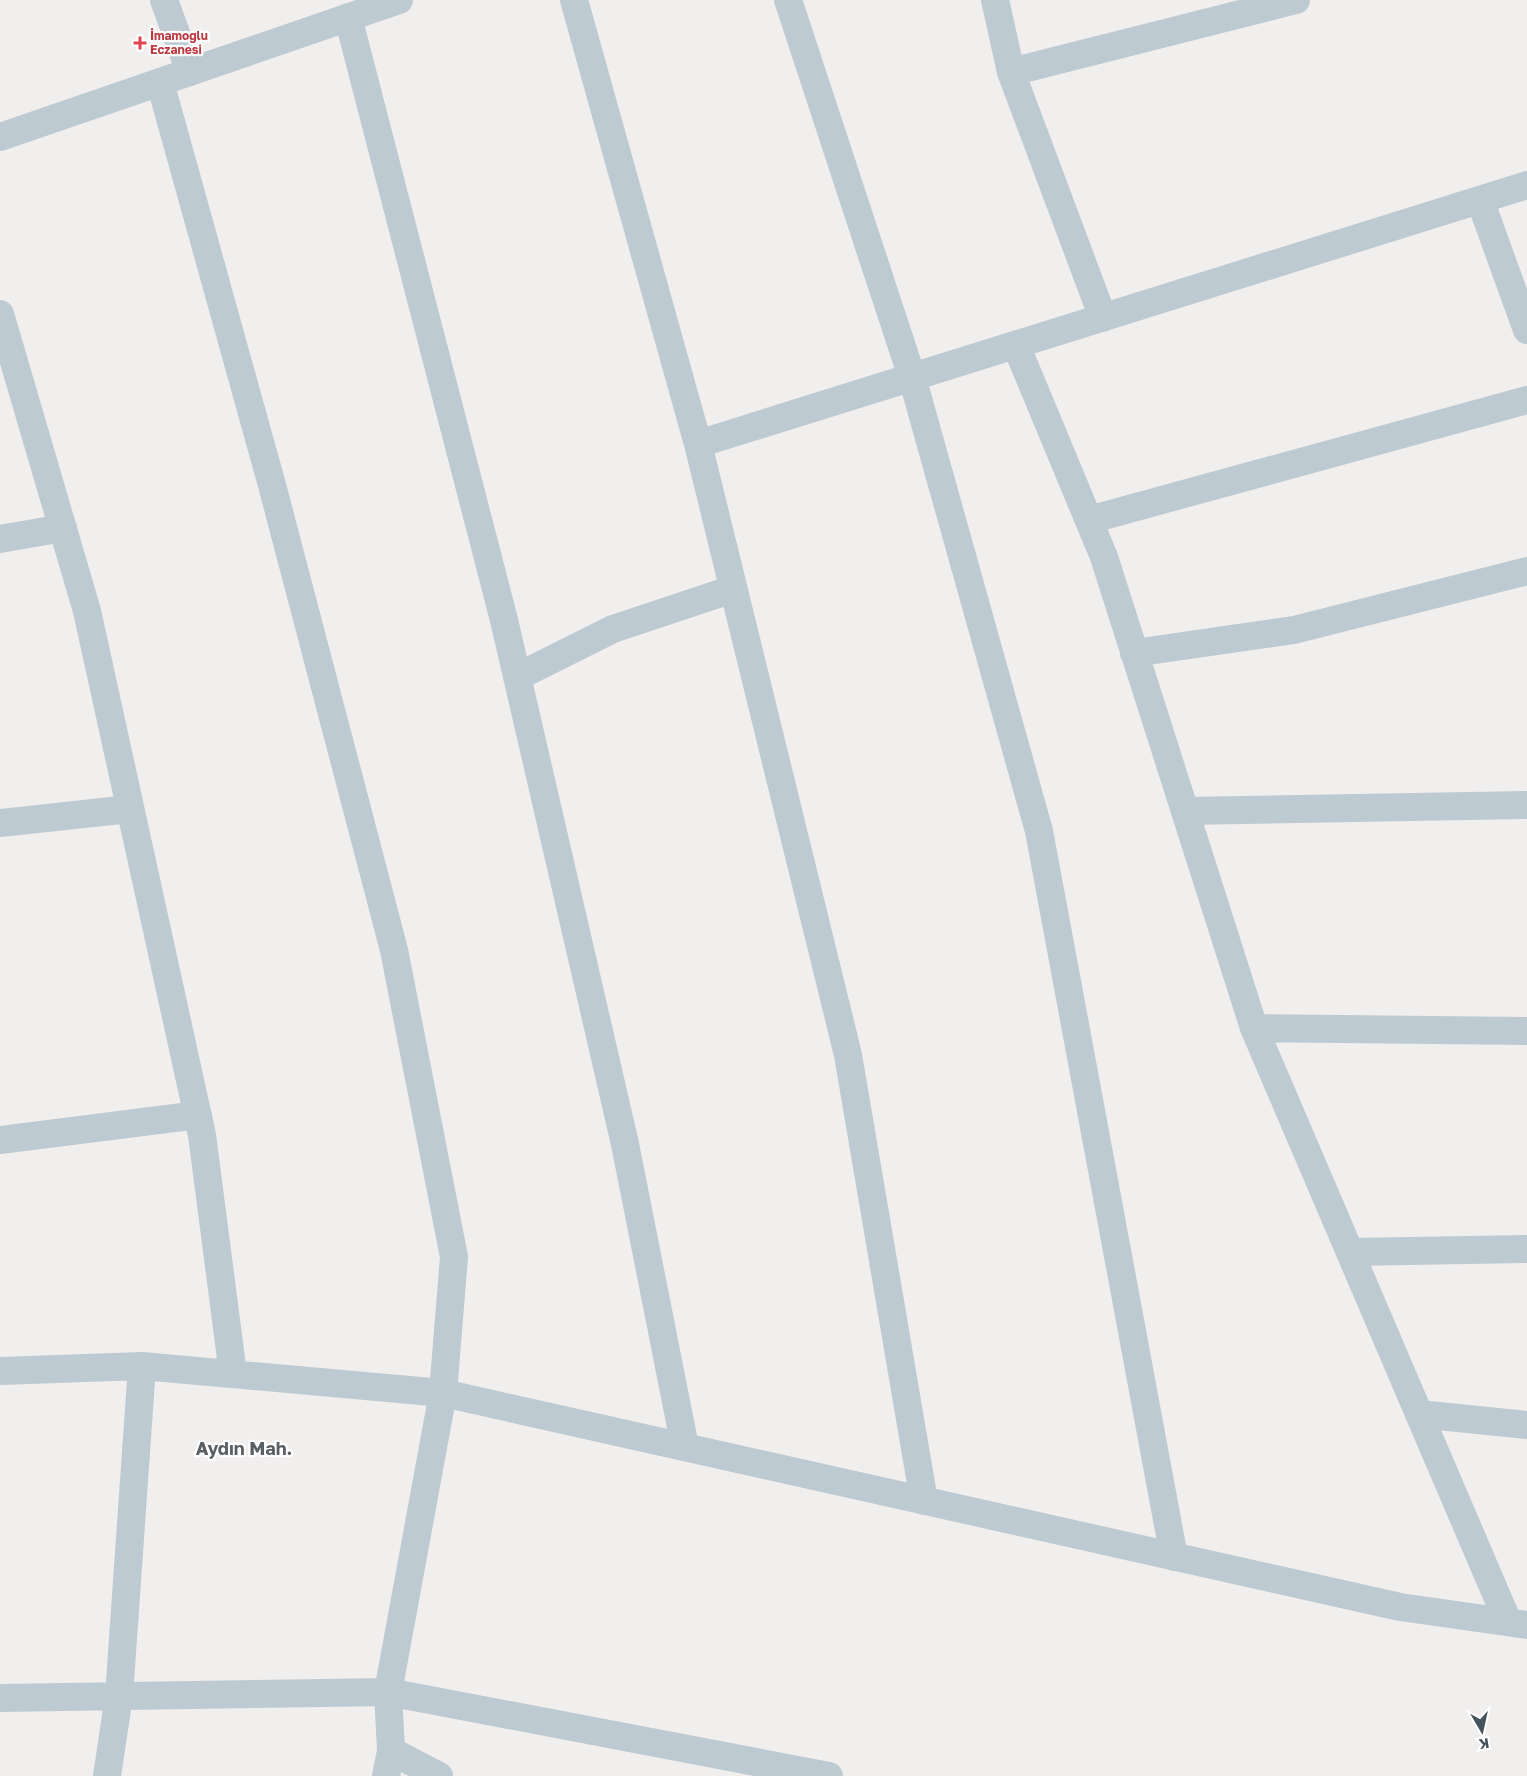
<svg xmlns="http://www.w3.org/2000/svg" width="1527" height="1776" font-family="'Golos Text',sans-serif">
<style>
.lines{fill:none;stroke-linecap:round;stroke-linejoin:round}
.minor{stroke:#becad1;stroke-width:28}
.health-dot{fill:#e0444e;stroke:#fff;stroke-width:2}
.labels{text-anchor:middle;stroke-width:4.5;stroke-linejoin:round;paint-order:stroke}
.health-label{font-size:12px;font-weight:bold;fill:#be3a42;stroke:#fff;text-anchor:start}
.district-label{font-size:18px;font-weight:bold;fill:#5a5f63;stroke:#fff}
</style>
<rect width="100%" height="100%" fill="#f1eeee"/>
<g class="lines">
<path class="minor" d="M164,0L190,72
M574,0L698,444L848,1055L924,1501
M788,0L912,377L1039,831L1174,1557
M995,0L1011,72L1103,318
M348,17L504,620L625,1144L685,1447
M1011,72L1296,0
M160,82L272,485L394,950L454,1257L443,1393L388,1692L391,1751L386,1776
M0,137L399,0
M1480,200L1527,330
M0,314L87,611L202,1135L233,1374
M1016,345L1104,557L1254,1028L1508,1622
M698,444L1527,185
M1089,520L1527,400
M0,539L63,528
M1134,653L1294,630L1527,571
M517,677L613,629L733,589
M1185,811L1527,805
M0,823L130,809
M1254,1028L1527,1031
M0,1140L198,1115
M1350,1252L1527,1249
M0,1371L142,1366L443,1393L1400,1607L1527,1625
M1419,1414L1527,1425
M0,1698L388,1692L829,1776
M391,1751L439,1776
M107,1776L119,1696L142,1366"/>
</g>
<path class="health-dot" d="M137.5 35.5h5v5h5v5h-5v5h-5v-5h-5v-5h5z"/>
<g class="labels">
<g class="health-label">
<text x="150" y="40">İmamoğlu<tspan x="150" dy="14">Eczanesi</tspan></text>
</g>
<g class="district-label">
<text x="244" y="1455">Aydın Mah.</text>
</g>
</g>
<g transform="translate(1482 1731) rotate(171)" stroke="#ffffff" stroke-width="4" paint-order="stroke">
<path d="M0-4L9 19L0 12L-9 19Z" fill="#45535c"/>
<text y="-8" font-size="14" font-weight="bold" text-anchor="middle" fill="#45535c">K</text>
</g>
</svg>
